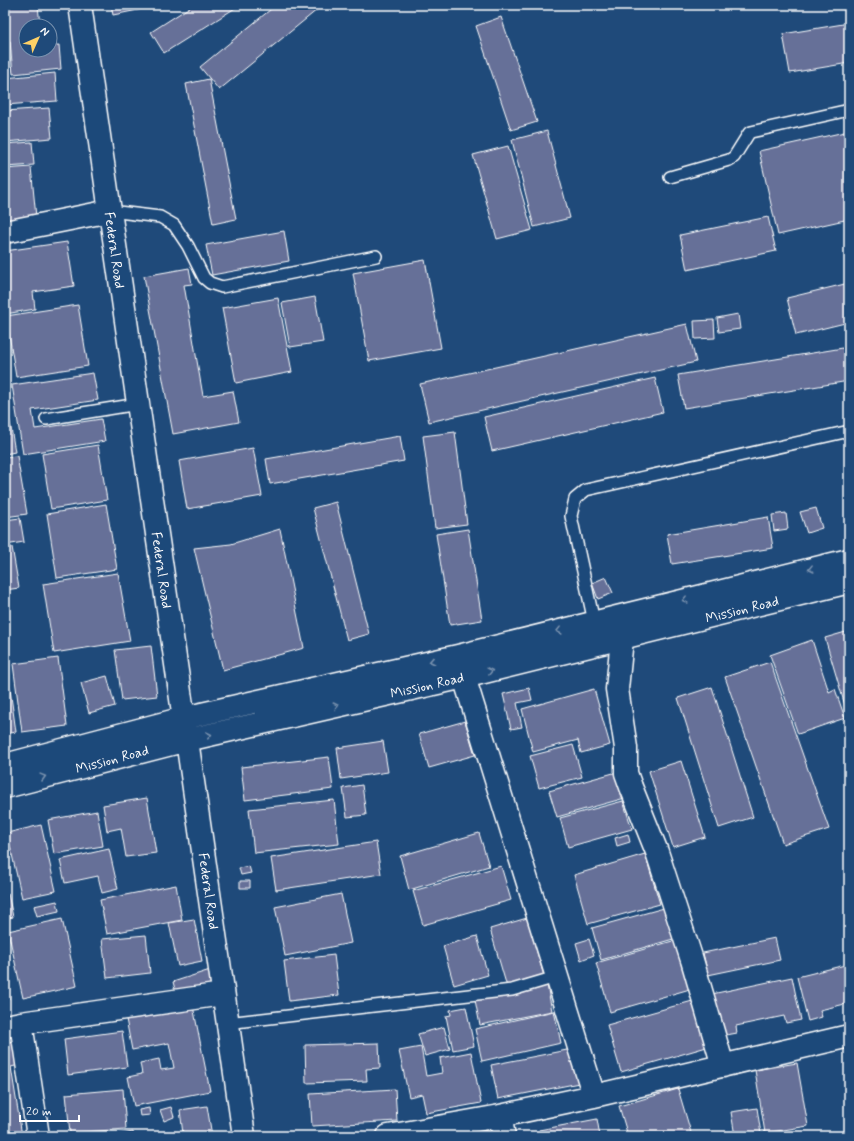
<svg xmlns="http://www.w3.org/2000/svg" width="854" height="1141" font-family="Mynerve,sans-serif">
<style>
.building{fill:#666f98;stroke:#fff}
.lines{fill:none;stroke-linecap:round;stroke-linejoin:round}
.service-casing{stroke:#fff;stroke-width:14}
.minor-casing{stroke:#fff;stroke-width:25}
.tertiary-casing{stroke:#fff;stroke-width:25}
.service{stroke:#1f4a7a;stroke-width:11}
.minor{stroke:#1f4a7a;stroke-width:22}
.tertiary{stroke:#1f4a7a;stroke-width:22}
.oneway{stroke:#7992af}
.labels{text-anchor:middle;stroke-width:3;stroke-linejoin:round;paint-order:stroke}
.street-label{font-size:14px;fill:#fff;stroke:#1f4a7a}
</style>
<rect width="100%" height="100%" fill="#1f4a7a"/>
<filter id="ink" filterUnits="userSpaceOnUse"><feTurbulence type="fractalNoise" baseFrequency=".025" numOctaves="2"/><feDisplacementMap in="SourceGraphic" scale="8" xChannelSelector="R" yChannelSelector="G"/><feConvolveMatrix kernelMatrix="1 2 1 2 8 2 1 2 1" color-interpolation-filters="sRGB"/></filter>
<g filter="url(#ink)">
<path class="building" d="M5,5H38L40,26H26V50H50V46L59,45L61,69L13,74L10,41L5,42Z
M111,5H163L113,15Z
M193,5H240L164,53L151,32Z
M276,5H323L219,90L200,67Z
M501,17L537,122L511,130L476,26Z
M849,23V63L790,73L783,34Z
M8,42L11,72H5V43Z
M55,73L57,101L5,105V78Z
M209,79L236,219L213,224L186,84Z
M49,108L52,138L5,142V111Z
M547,131L570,218L534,227L512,140Z
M849,131V219L778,235L759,151Z
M32,142L34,165L5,167V144Z
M508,146L532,230L497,239L473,155Z
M31,167L36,217L5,220V169Z
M768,217L776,251L687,270L680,235Z
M284,231L289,261L212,275L206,245Z
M67,242L74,286L33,292L35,309L5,314V251Z
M425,260L441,348L369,361L353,273Z
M189,268L192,284L184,285L203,396L233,391L239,422L173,434L144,276Z
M849,283V322L796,335L787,298Z
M315,297L323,342L290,347L282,303Z
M278,298L292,372L236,383L222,308Z
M78,305L88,366L16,377L6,316Z
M738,314L740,329L719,332L717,318Z
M714,320L715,338L695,339L694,321Z
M687,324L696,362L429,422L420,384Z
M849,347V381L684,408L678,375Z
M93,373L98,400L32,410L35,429L101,419L105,441L23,454L12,385Z
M655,378L663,412L492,451L484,417Z
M5,392L15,452L5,454Z
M455,432L467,524L435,528L423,436Z
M400,436L404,461L270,484L266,459Z
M98,445L107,500L51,509L42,454Z
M253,448L262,496L187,509L179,461Z
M17,456L27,514L5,517V457Z
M336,502L369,634L347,640L313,508Z
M106,504L117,569L57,578L47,514Z
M816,508L822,528L807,533L800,512Z
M786,513L788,529L774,531L772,515Z
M768,517L773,548L672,564L667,534Z
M20,518L24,542L5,545V520Z
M280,529L304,648L223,670L194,548L231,544Z
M468,529L482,620L450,625L436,534Z
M12,547L19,588L5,590V548Z
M118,573L130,641L54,653L43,584Z
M606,577L613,593L598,599L592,583Z
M849,631V719L825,638Z
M812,640L829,692L835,689L845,718L798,734L770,655Z
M151,646L157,696L122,700L115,650Z
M58,658L67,726L22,732L13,664Z
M770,662L829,829L783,844L725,677Z
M7,668L16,732L5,734V669Z
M107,676L115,706L89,713L81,683Z
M712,687L753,817L719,828L678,698Z
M529,688L532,700L517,703L522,727L511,729L503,694Z
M594,689L610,745L581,753L578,740L533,752L522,709Z
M465,721L475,755L429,768L419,734Z
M383,741L388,772L341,779L337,748Z
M573,745L582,777L539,788L530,756Z
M329,757L333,789L245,800L241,767Z
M681,761L705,837L673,847L649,771Z
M617,772L625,798L557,817L549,791Z
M362,785L366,815L347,817L343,788Z
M147,798L156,853L126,857L121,828L107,831L103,805Z
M334,800L339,844L254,853L249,809Z
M623,801L632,829L568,847L560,818Z
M97,811L103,846L54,854L48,820Z
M41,825L56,891L22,898L7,833Z
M479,833L489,866L409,890L400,856Z
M628,834L630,842L617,846L615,838Z
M376,842L381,874L276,890L271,858Z
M109,849L118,889L102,893L98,876L65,883L60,860Z
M645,854L660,904L588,924L574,875Z
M249,866L251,873L241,875L239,868Z
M501,866L511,900L423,925L413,891Z
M240,881H250V888H240Z
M176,885L182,920L107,934L100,900Z
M8,894L13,917L5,919V895Z
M341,894L351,943L285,956L275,907Z
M57,901L59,911L37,916L34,906Z
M664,908L673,939L601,960L592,928Z
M527,918L544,976L507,987L490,929Z
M62,919L77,986L23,998L8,931Z
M194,919L202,961L178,966L169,923Z
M146,935L150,973L107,978L102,939Z
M477,936L488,975L454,985L443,946Z
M775,938L780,960L708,975L703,953Z
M589,939L594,955L581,960L576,943Z
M676,940L690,989L610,1012L596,963Z
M334,955L339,995L289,1001L284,961Z
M849,964V1003L820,1010L822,1017L808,1021L797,977Z
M210,970L215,985L177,996L173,982Z
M5,976L9,999L5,1000Z
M792,977L801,1020L786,1023L784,1016L736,1026L737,1033L721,1036L712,994Z
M547,985L552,1011L480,1025L475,1000Z
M696,1000L710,1046L621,1072L607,1025Z
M193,1006L210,1091L134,1106L128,1077L142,1074L140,1063L159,1059L161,1070L174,1068L169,1043L132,1050L126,1019Z
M466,1007L474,1046L453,1050L446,1016L451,1015L450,1010Z
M554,1011L561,1043L482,1061L475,1029Z
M444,1027L450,1049L425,1056L418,1034Z
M122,1031L127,1067L68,1075L64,1039Z
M15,1041L19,1065L11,1067L22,1136H5V1042Z
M379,1043L380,1068L366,1069L367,1081L306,1083L305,1045Z
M421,1047L426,1076L442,1073L440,1058L471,1052L481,1103L426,1113L422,1094L409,1097L399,1051Z
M572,1049L579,1083L498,1099L491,1065Z
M797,1063L808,1126L765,1133L755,1070Z
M123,1089L126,1129L70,1133L66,1094Z
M395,1089L397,1121L312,1126L310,1094Z
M678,1089L692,1136H628L619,1106Z
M207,1106L212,1136H172L183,1134L180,1110Z
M171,1107L174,1117L164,1121L160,1110Z
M149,1108L150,1115L140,1116L139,1110Z
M757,1108L761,1134L735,1136L731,1112Z
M597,1119L600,1136H541L539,1130Z
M133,1132L134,1136H111Z"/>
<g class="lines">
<g class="service-casing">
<path id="service" d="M670,177L729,160L734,157L749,133L751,132L849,110
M110,211L160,217L174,225L188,246L204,278L210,283L222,287L376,256
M46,419L138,404
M594,622L571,516L575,499L586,490L845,432
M227,1023L512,990L556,977"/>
</g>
<g class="minor-casing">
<path id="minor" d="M5,232L110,211
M622,639L617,689L626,748V773L631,787L657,852L692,960L723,1066
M464,677L594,1096
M21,1023L38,1136
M5,1026L21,1023L223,994
M500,1116L504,1136
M388,1136L500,1116L594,1096L849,1036"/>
</g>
<g class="tertiary-casing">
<path id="tertiary" d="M80,5L187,740L244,1136
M5,765L184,718L458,656L849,560
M5,787L187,740L464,677L849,582"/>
</g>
<use href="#service" class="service"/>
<use href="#minor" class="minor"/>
<use href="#tertiary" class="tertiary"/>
</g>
<defs><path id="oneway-chevron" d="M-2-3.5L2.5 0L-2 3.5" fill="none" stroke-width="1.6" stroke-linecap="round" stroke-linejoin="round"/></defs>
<g class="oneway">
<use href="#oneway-chevron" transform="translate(811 569) rotate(166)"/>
<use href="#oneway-chevron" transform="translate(685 600) rotate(166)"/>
<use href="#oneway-chevron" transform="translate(559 631) rotate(166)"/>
<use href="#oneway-chevron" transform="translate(432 661) rotate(167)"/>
<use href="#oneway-chevron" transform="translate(490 671) rotate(-14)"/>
<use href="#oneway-chevron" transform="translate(336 706) rotate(-13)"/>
<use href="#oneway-chevron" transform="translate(209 735) rotate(-13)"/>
<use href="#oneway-chevron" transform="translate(43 777) rotate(-15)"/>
</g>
</g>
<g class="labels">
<g class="street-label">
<text transform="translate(115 250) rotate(82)" y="5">Federal Road</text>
<text transform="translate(162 570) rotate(82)" y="5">Federal Road</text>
<text transform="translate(742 609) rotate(-14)" y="5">Mission Road</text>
<text transform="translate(427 685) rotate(-13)" y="5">Mission Road</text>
<text transform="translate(112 759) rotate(-15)" y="5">Mission Road</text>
<text transform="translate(209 891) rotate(82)" y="5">Federal Road</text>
</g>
</g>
<rect width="854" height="1141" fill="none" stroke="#1f4a7a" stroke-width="20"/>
<rect x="10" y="10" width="834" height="1121" fill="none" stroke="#fff" stroke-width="1.5" filter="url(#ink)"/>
<g transform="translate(38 38) rotate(45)"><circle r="19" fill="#1f4a7a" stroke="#7992af"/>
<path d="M0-3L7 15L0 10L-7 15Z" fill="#ffd166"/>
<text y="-6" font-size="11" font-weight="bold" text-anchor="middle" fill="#ffffff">N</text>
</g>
<path d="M20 1115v6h59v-6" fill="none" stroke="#ffffff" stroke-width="2"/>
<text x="26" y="1115" font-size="12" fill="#ffffff" stroke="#1f4a7a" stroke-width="3" paint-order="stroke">20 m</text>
</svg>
